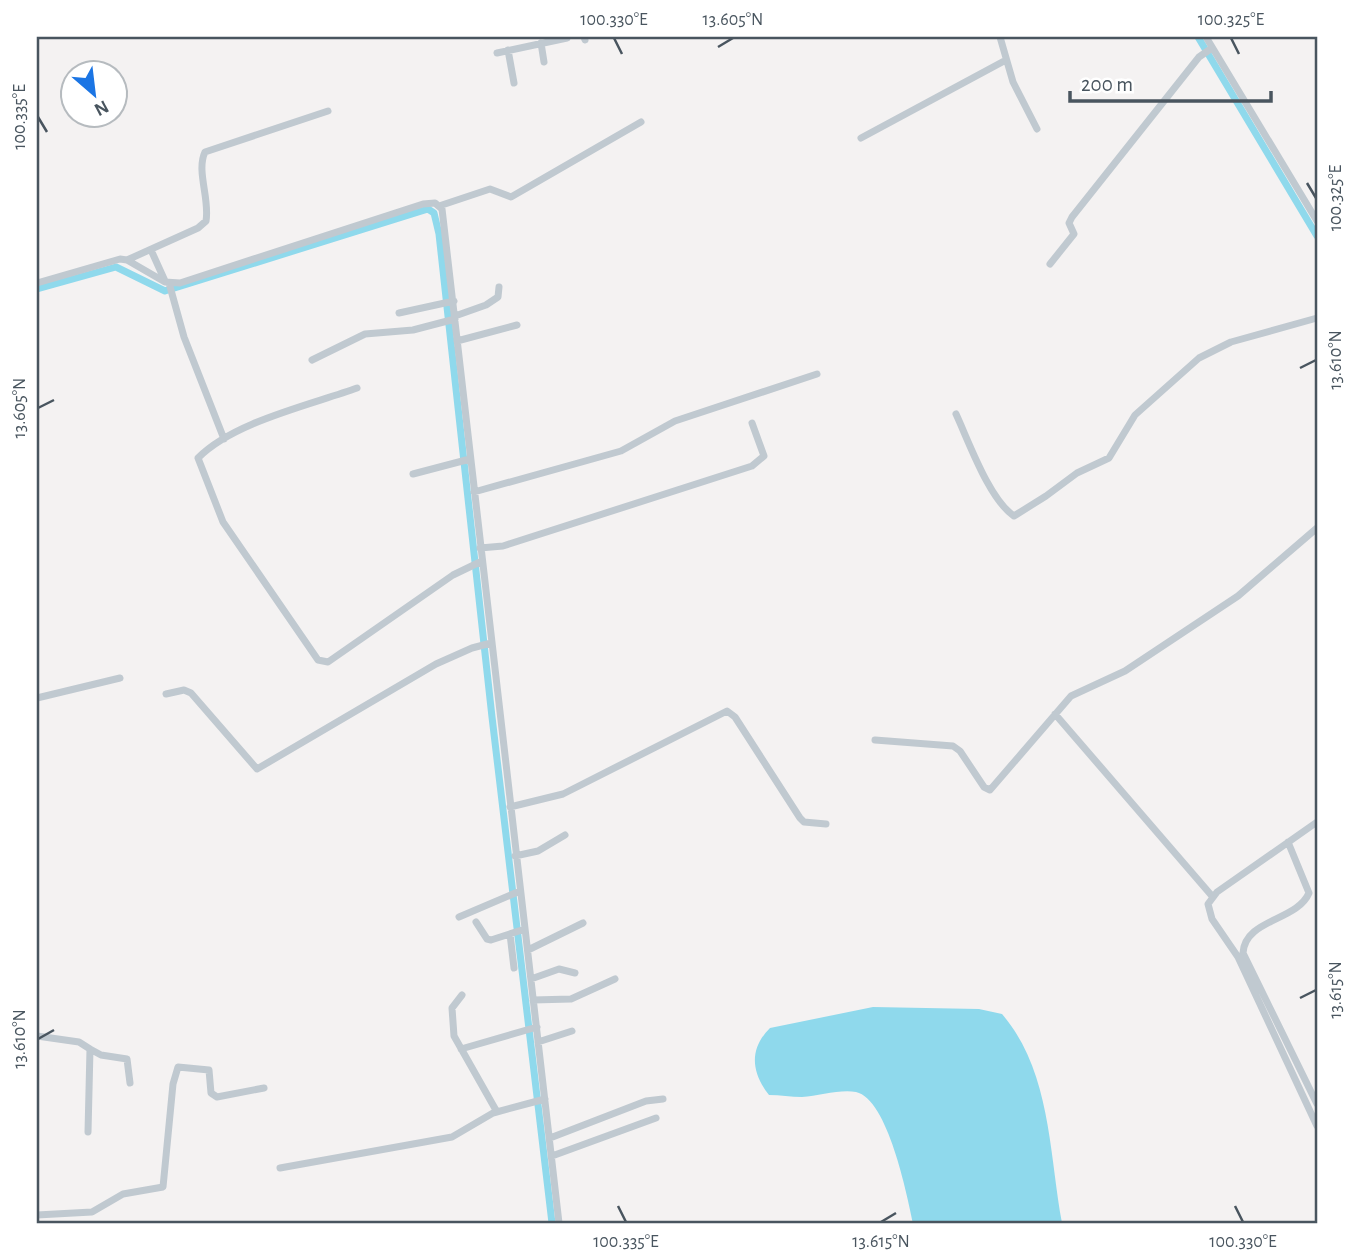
<svg xmlns="http://www.w3.org/2000/svg" width="1354" height="1260" font-family="'Alegreya Sans',sans-serif">
<style>
.water{fill:#8fd9ec}
.lines{fill:none;stroke-linecap:round;stroke-linejoin:round}
.canal{stroke:#8fd9ec;stroke-width:7}
.street{stroke:#c0c9d0;stroke-width:7}
.ticks{fill:none;stroke:#49555f;stroke-width:2.5}
.neatline{fill:none;stroke:#49555f;stroke-width:2.5}
.ticks-label{font-size:18px;text-anchor:middle;fill:#49555f}
</style>
<rect width="100%" height="100%" fill="#f4f2f2"/>
<path class="water" d="M873,1007L979,1009L1002,1014C1051,1071 1049,1153 1062,1223H913C907,1195 888,1099 856,1092C840,1089 819,1096 802,1097C791,1097 780,1095 769,1095C751,1072 749,1049 770,1028Z"/>
<g class="lines">
<path class="canal" d="M1198,37L1317,236
M37,289L116,267L165,291L428,209L434,213L439,234L492,717L552,1223"/>
<path class="street" d="M584,37L585,40
M1000,37L1013,82L1037,129
M1206,37L1317,221
M541,43L544,62
M508,50L514,83
M497,53L567,38
M861,138L1006,60
M439,206L490,189L511,197L641,122
M151,250L165,281
M127,260L198,228L206,221C210,199 196,171 205,152L328,111
M1050,264L1074,234L1069,223L1072,217L1199,57L1212,48
M37,283L120,259L127,260L165,282L180,283L423,204L435,203L442,209L559,1223
M169,283L184,337L224,439
M399,313L454,301
M455,316L486,305L498,297L499,287
M457,341L517,325
M312,360L365,334L413,330L455,319
M357,388C310,405 233,422 198,458L223,522L318,660L328,662L453,575L482,561
M956,414C969,442 989,499 1014,516L1046,496L1077,473L1109,458L1135,415L1199,358L1231,342L1317,318
M413,474L470,459
M474,492L621,451L675,421L817,374
M480,548L503,546L752,466L764,456L752,423
M166,694L184,690L191,693L257,769L436,664L472,648L491,643
M37,698L120,678
M1055,714L1212,896
M875,740L953,746L960,751L984,787L990,790L1071,696L1125,671L1238,596L1317,528
M510,807L563,794L727,711L735,717L800,818L804,822L826,824
M1317,822L1217,892L1208,904L1212,919L1238,957L1317,1126
M1288,842L1309,893C1297,921 1245,919 1243,953L1317,1104
M515,856L538,851L565,835
M459,917L520,891
M476,922L487,939L491,940L525,929
M510,934L514,968
M528,950L583,923
M531,979L559,969L575,973
M462,995L452,1008L454,1036L497,1112
M533,1000L571,999L615,979
M37,1036L79,1042L90,1049L88,1132
M538,1042L572,1031
M90,1049L101,1055L127,1059L130,1083
M461,1049L537,1027
M550,1138L646,1101L663,1099
M552,1156L656,1118
M280,1168L452,1137L493,1113L545,1099
M37,1215L92,1212L123,1194L163,1187L173,1084L178,1067L209,1070L211,1093L217,1097L264,1088"/>
</g>
<path class="ticks" d="M614,38L622,54M1231,38L1239,54M718,47L733,38M38,117L47,132M1307,183L1316,198M1300,368L1316,360M38,408L54,400M1300,998L1316,990M38,1039L54,1030M618,1206L626,1222M1235,1206L1243,1222M881,1222L896,1213"/>
<rect width="1354" height="1260" fill="none" stroke="#ffffff" stroke-width="77"/>
<g transform="translate(94 94) rotate(152)"><circle r="33" fill="#ffffff" stroke="#b6bbbf" stroke-width="2"/>
<path d="M0-5L12 26L0 18L-12 26Z" fill="#1b75e4"/>
<text y="-10" font-size="19" font-weight="bold" text-anchor="middle" fill="#49555f">N</text>
</g>
<path d="M1070 91v10h201v-10" fill="none" stroke="#49555f" stroke-width="3.5"/>
<text x="1081" y="91" font-size="21" fill="#49555f" stroke="#ffffff" stroke-width="5" paint-order="stroke">200 m</text>
<rect x="38" y="38" width="1278" height="1184" class="neatline"/>
<g class="ticks-label">
<text x="614" y="25">100.330°E</text>
<text x="733" y="25">13.605°N</text>
<text x="1231" y="25">100.325°E</text>
<text transform="translate(19 117) rotate(-90)" y="6">100.335°E</text>
<text transform="translate(1335 198) rotate(-90)" y="6">100.325°E</text>
<text transform="translate(1335 360) rotate(-90)" y="6">13.610°N</text>
<text transform="translate(19 408) rotate(-90)" y="6">13.605°N</text>
<text transform="translate(1335 990) rotate(-90)" y="6">13.615°N</text>
<text transform="translate(19 1039) rotate(-90)" y="6">13.610°N</text>
<text x="626" y="1247">100.335°E</text>
<text x="881" y="1247">13.615°N</text>
<text x="1243" y="1247">100.330°E</text>
</g>
</svg>
